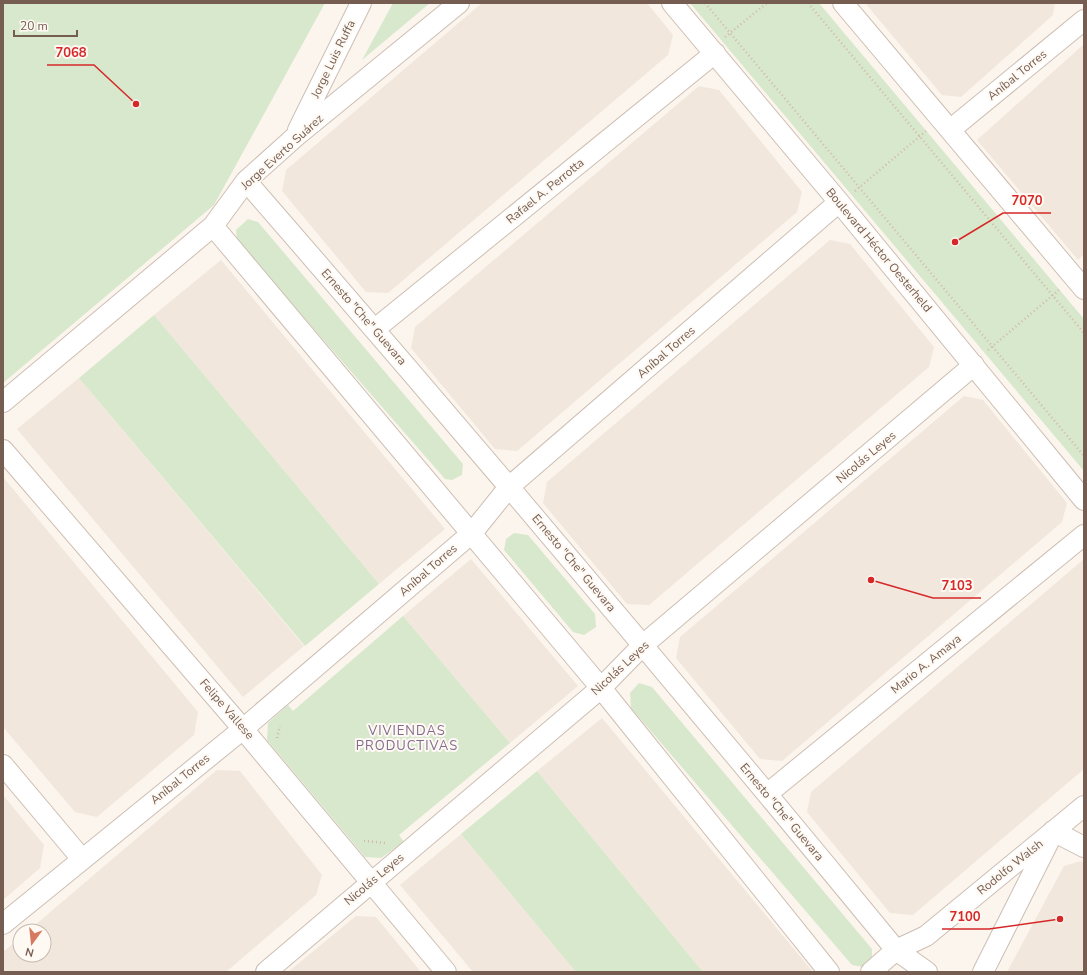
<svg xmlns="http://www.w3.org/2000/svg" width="1087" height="975" font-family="'Nunito Sans',sans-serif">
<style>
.residential{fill:#f2e7dc}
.green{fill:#d8e8cc}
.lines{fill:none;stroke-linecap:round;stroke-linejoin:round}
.minor-casing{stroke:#cdbeb3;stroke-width:22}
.path{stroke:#d3b9aa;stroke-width:2.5;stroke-dasharray:1 3;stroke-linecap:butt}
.minor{stroke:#fff;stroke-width:20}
.labels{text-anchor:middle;stroke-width:4;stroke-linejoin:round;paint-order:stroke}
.street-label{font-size:12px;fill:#755d51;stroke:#fef9f3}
.neighbourhood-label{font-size:13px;letter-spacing:1px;fill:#826a8f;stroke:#fef9f3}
.leader{fill:none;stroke:#d62828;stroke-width:1.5}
.callout-dot{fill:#d62828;stroke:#fef9f3;stroke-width:1.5}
.callout-label{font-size:13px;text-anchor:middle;font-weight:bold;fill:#d62828;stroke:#fef9f3;stroke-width:4;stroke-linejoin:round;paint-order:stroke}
</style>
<rect width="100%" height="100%" fill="#fbf5ed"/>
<path class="residential" d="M482,3H647L673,35L668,55L388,293L366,292L282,191L286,170Z
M865,3H1055L1053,15L961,97L942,95Z
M1084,44V254L1078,260L977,140Z
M699,86L719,90L802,192L797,212L517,451L495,449L411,348L415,327Z
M830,240L850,244L934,347L929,367L649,605L627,604L543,503L547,482Z
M221,260L445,529L379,584L154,315Z
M79,378L304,646L243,697L17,429Z
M964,396L983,400L1067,503L1062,522L782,761L760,759L676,658L680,637Z
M3,477L198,712L194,735L97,817L75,812L3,727Z
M471,559L578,686L510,743L403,616Z
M1084,559V769L913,915L890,913L807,812L811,792Z
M602,718L813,972H703L537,771Z
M217,770L240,771L322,875L316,895L226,972H3V952L20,938V955H44V931H28Z
M3,795L44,845L40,868L3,900Z
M461,834L576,972H473L400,885Z
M1081,861L1084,863V972H1007L1064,866Z
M356,916L376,917L421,972H288Z"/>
<path class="green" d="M3,3H325L214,205L3,383Z
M393,3H430L362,60Z
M690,3H819L1084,319V471Z
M248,219L258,222L463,464L462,475L452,480L445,479L237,241L236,230Z
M154,315L379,584L305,646L79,378Z
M514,533L528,535L595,614L596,627L584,635L573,632L504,550L506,539Z
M403,616L510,743L399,835L404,842L381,858L365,857L267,740L268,723L288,705L293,711Z
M639,683L652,687L872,949V958L863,967L852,965L631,708L630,693Z
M537,771L703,972H576L461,834Z"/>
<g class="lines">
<g class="minor-casing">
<path id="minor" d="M672,3L839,202L1084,500
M843,3L1084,289
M298,130L361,3
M950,130L1084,20
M246,181C466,434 683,691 896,950L927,972
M213,226L601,688L829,972
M375,329L715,53
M3,402L213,226L246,181L295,137L459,3
M3,450L243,729L446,972
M3,765L82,859
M767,794L1084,535
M1053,831L1084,847
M3,924L243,729L472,533L509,487L839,202
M266,972L601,688L643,645L974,365
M871,972L896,950L926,936L1084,806
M983,972L1050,839"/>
</g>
<path class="path" d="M705,3L1084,456
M808,3L1084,333
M725,37L767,3
M855,191L926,131
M988,350L1059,290
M277,738L280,726
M364,841L386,843"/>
<use href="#minor" class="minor"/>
</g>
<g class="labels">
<g class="street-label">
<text transform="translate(333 59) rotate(-64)" y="4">Jorge Luis Ruffa</text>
<text transform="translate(1017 75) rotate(-39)" y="4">Aníbal Torres</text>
<text transform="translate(282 152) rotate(-42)" y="4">Jorge Everto Suárez</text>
<text transform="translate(545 191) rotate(-39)" y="4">Rafael A. Perrotta</text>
<text transform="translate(879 250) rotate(50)" y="4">Boulevard Héctor Oesterheld</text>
<text transform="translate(364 317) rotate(49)" y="4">Ernesto "Che" Guevara</text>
<text transform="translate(666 352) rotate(-41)" y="4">Aníbal Torres</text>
<text transform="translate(866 457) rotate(-40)" y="4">Nicolás Leyes</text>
<text transform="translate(574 563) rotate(50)" y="4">Ernesto "Che" Guevara</text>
<text transform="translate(428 570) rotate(-41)" y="4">Aníbal Torres</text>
<text transform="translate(926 664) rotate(-39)" y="4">Mario A. Amaya</text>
<text transform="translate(620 668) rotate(-43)" y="4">Nicolás Leyes</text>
<text transform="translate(227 709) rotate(49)" y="4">Felipe Vallese</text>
<text transform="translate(180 779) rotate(-39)" y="4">Aníbal Torres</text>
<text transform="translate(782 812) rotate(50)" y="4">Ernesto "Che" Guevara</text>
<text transform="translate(1010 867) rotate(-39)" y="4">Rodolfo Walsh</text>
<text transform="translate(374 879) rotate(-40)" y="4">Nicolás Leyes</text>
</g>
<g class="neighbourhood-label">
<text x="407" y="735">VIVIENDAS<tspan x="407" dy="15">PRODUCTIVAS</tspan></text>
</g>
</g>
<path class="leader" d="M136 104L94 65H47M955 242L1003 213H1051M871 580L933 598H981M1060 919L989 929H942"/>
<g class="callout-dot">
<circle cx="136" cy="104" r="4"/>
<circle cx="955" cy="242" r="4"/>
<circle cx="871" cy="580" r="4"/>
<circle cx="1060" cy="919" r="4"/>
</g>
<g class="callout-label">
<text x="71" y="57">7068</text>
<text x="1027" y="205">7070</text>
<text x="957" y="590">7103</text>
<text x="965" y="921">7100</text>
</g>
<rect width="1087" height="975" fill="none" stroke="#755d51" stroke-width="8"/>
<g transform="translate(32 943) rotate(195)"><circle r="19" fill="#fef9f3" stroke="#c7bbb2"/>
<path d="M0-3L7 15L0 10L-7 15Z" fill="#d77960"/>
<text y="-6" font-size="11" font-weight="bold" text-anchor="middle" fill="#755d51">N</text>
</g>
<path d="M14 30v6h63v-6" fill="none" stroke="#755d51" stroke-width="2"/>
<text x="20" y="30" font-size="12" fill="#755d51" stroke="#fef9f3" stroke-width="3" paint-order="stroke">20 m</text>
</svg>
